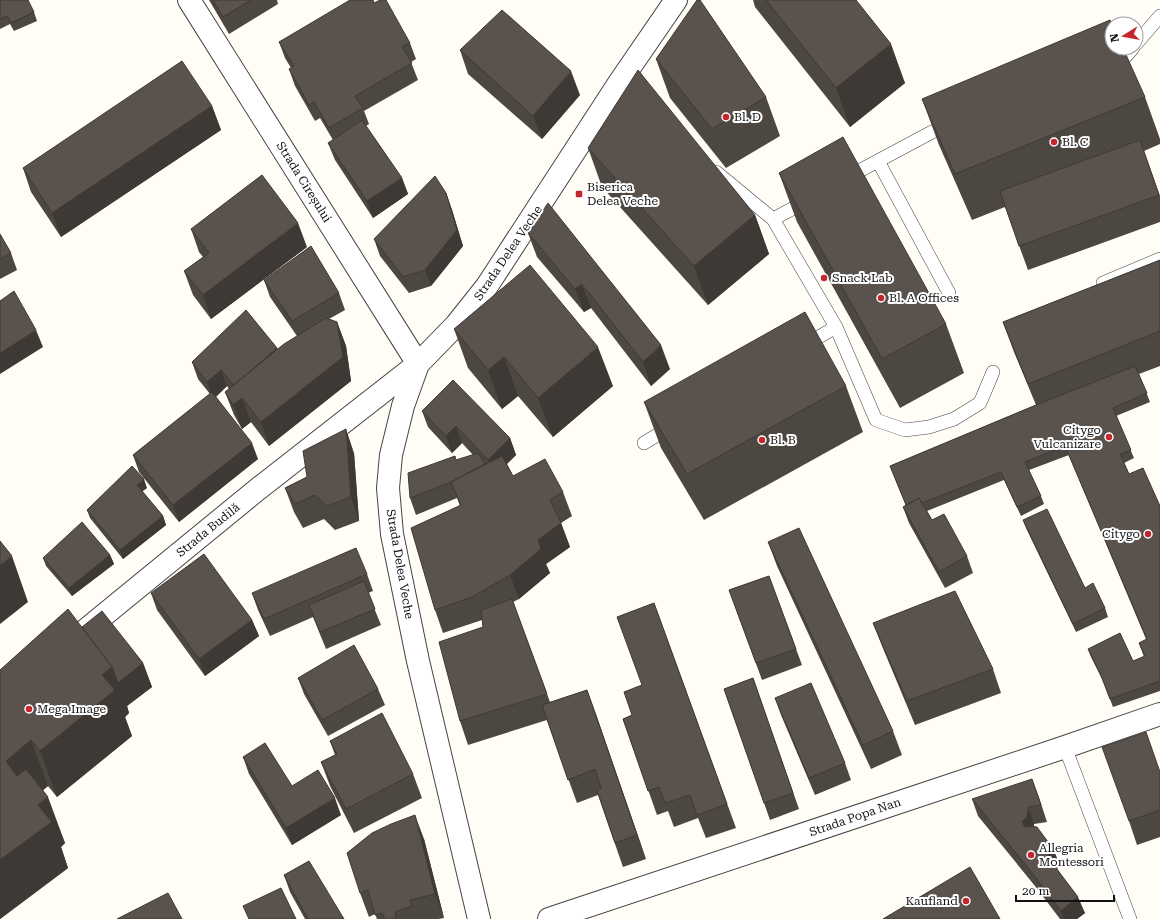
<svg xmlns="http://www.w3.org/2000/svg" width="1160" height="919" font-family="'Roboto Serif',serif">
<style>
.lines{fill:none;stroke-linecap:round;stroke-linejoin:round}
.service-casing{stroke:#444;stroke-width:14}
.minor-casing{stroke:#444;stroke-width:24}
.tertiary-casing{stroke:#444;stroke-width:24}
.service{stroke:#fff;stroke-width:13}
.minor{stroke:#fff;stroke-width:22}
.tertiary{stroke:#fff;stroke-width:22}
.wall{fill:#4d4742}
.shaded-wall{fill:#3f3936}
.building{fill:#5a524d;stroke:#3f3936}
.poi-dot{fill:#c4262e;stroke:#fff;stroke-width:1.5}
.labels{text-anchor:middle;stroke-width:4;stroke-linejoin:round;paint-order:stroke}
.poi-label{font-size:12px;fill:#111;stroke:#fff;text-anchor:start}
.street-label{font-size:12px;fill:#111;stroke:#fff}
</style>
<rect width="100%" height="100%" fill="#fffdf5"/>
<g class="lines">
<g class="service-casing">
<path id="service" d="M1136,44L1160,16
M1112,63L1125,57L1133,48
M878,161L949,293
M716,172L773,219L836,327L876,420L905,430L929,427L954,419L980,403L993,372
M846,178L932,132L950,125
M773,219L807,201
M1103,283L1160,259
M805,345L836,327
M644,443L672,426
M1065,747L1130,919"/>
</g>
<g class="minor-casing">
<path id="minor" d="M82,633L258,489L418,364L189,0"/>
</g>
<g class="tertiary-casing">
<path id="tertiary" d="M479,919L418,661L392,534L388,488L391,455L403,406L418,364L456,325L487,286L619,83L676,0
M549,919L1065,747L1160,714"/>
</g>
<use href="#service" class="service"/>
<use href="#minor" class="minor"/>
<use href="#tertiary" class="tertiary"/>
</g>
<path class="wall" d="M0,0L34,12L37,21L14,31L10,24L0,29Z
M209,0H277L278,4L229,34Z
M753,0H856L905,83L850,127L755,7Z
M374,3L410,43L416,59L411,62L418,80L364,111L369,124L366,126L402,178L408,194L373,218L335,160L328,143L333,140L320,118L315,121L295,86L289,69L291,68L285,58L279,42Z
M460,50L580,95L542,139L468,74Z
M656,59L766,97L780,136L726,168L670,98Z
M1145,97L1160,139V144L1144,151L1160,196V222L1028,270L1005,207L972,220L939,145L922,99Z
M212,106L221,130L61,237L31,192L23,168Z
M588,148L755,215L769,254L708,305L602,187Z
M779,173L946,324L964,373L900,408L797,222Z
M446,193L452,210L463,246L431,286L409,293L380,256L374,239Z
M191,229L307,247L211,319L193,295L184,271L203,257L199,252Z
M528,233L670,369L651,386L591,308L584,312L537,257Z
M0,234L11,253L17,270L0,279Z
M1160,260V366L1139,374L1150,402L1116,416L1134,458L1124,463L1129,474L1160,506V691L1113,707L1103,681L1091,657L1088,649L1133,661L1144,657L1139,643L1146,639L1069,455L1029,470L1041,496L1044,504L1021,516L1004,480L927,511L932,520L967,556L973,573L945,588L909,523L903,507L906,505L890,466L1036,405L1014,352L1003,322Z
M264,280L339,293L345,310L329,319L337,322L346,346L351,381L269,446L251,422L242,429L234,415L225,392L229,389L227,386L216,397L258,459L179,522L139,472L133,455L210,394L198,379L192,362L277,348L278,349L297,336L270,297Z
M454,329L613,386L553,437L518,396L502,409L468,368Z
M846,386L863,432L704,520L661,448L644,402Z
M422,411L510,438L516,455L507,464L513,476L563,492L572,516L561,523L570,547L546,564L550,573L519,599L513,602L550,702L587,690L646,859L623,867L598,795L577,803L547,720L468,745L460,721L483,627L482,620L443,633L435,610L460,506L457,498L416,515L410,498L456,460L473,455L462,443L452,453L428,427Z
M354,453L359,521L335,530L324,519L303,528L294,512L285,488Z
M147,488L142,491L163,516L166,525L123,559L90,518L87,510Z
M1023,520L1085,588L1105,608L1108,617L1076,632L1026,528Z
M768,542L893,731L902,755L871,769L777,566Z
M110,555L114,564L72,596L46,566L43,558Z
M367,574L373,591L368,593L381,625L326,649L313,617L270,636L258,610L252,593Z
M769,576L802,665L762,680L729,590Z
M151,593L252,620L259,636L205,676L157,610Z
M654,603L736,828L706,838L698,818L674,827L668,811L657,815L623,719L632,715L642,685Z
M873,623L993,669L1001,693L915,725L882,646Z
M82,627L143,663L152,687L127,706L129,713L125,717L132,736L57,797L48,786L43,790L65,843L61,847L68,868L0,919V670Z
M298,678L378,689L385,705L328,736L304,694Z
M753,678L799,809L770,820L724,689Z
M775,698L845,763L851,780L815,795L781,715Z
M330,741L413,774L422,798L354,833L330,786L321,762L335,755Z
M243,757L341,815L292,845L249,774Z
M1160,771V837L1137,845L1129,821Z
M1038,795L1047,822L1034,824V827L1060,866L1057,869L1085,913L1077,919H1060L1035,886L978,816L972,799Z
M424,839L444,918L438,919H377L375,914L369,917L360,893Z
M284,875L344,919H305L290,892Z"/>
<path class="shaded-wall" d="M891,44L905,83L850,127L836,88Z
M571,71L580,95L542,139L533,116Z
M212,106L221,130L61,237L52,213Z
M402,178L408,194L373,218L367,201Z
M446,193L452,210L463,246L431,286L425,270Z
M755,215L769,254L708,305L694,266Z
M298,223L307,247L211,319L203,295Z
M582,284L591,308L584,312L575,289Z
M337,322L346,346L351,381L269,446L261,422Z
M36,330L43,347L0,374V353Z
M661,345L670,369L651,386L643,362Z
M598,347L613,386L553,437L538,398Z
M277,348L283,364L242,398L251,422L242,429L233,405L235,386Z
M504,357L518,396L502,409L488,370Z
M221,370L227,386L213,399L207,382Z
M456,426L462,443L452,453L446,436Z
M346,429L354,453L359,521L351,497Z
M510,438L516,455L494,476L488,460Z
M252,443L258,459L179,522L173,505Z
M144,479L147,488L140,493L137,485Z
M163,516L166,525L123,559L120,550Z
M561,523L570,547L546,564L550,573L519,599L510,575L538,540Z
M110,555L114,564L72,596L69,588Z
M12,556L28,602L0,624V565Z
M252,620L259,636L205,676L199,659Z
M143,663L152,687L127,706L129,713L125,717L132,736L57,797L40,751L102,675L112,667Z
M587,690L596,714L646,859L637,835Z
M31,740L48,786L23,807L6,761Z
M1032,779L1038,795L1047,822L1041,805Z
M48,797L65,843L61,847L68,868L0,919V860L38,805Z
M335,798L341,815L292,845L286,828Z
M1028,807L1034,824V830L1028,838L1022,822Z
M415,815L424,839L444,918L435,894Z
M1054,850L1060,866L1053,872L1047,856Z
M1078,897L1085,913L1077,919H1064L1061,911Z"/>
<path class="building" d="M0,0H28L34,12L11,23L7,16L0,19Z
M213,0H251L223,17Z
M350,0H373L374,3L380,0H386L410,43L402,47L412,63L355,96L363,108L329,128L314,102L309,105L289,69L294,66L279,42Z
M697,0H700L766,97L712,129L656,59Z
M766,0H856L891,44L836,88Z
M502,10L571,71L533,116L460,50Z
M1110,20L1112,24V48H1123L1145,97L955,174L922,99Z
M182,61L212,106L52,213L23,168Z
M638,70L755,215L694,266L588,148Z
M362,120L402,178L367,201L328,143Z
M843,137L946,324L882,359L779,173Z
M1140,140L1159,195L1019,246L1000,191Z
M262,175L298,223L203,295L184,271L209,253L191,229Z
M435,176L446,193L457,230L425,270L403,277L374,239Z
M548,203L661,345L643,362L582,284L575,289L528,233Z
M0,234L11,253L0,259Z
M311,246L339,293L292,321L264,280Z
M1160,260V331L1028,384L1003,322Z
M530,265L598,347L538,398L504,357L488,370L454,329Z
M14,291L36,330L0,353V301Z
M246,310L277,348L262,361L234,385L221,370L207,382L192,362Z
M805,312L846,386L687,474L644,402Z
M326,318L337,322L343,357L261,422L242,398L233,405L225,392L284,344Z
M1135,366L1147,393L1113,408L1131,450L1120,454L1129,474L1143,468L1160,506V681L1110,699L1100,673L1088,649L1120,633L1133,661L1145,656L1139,643L1147,639L1065,446L1025,462L1041,496L1017,507L1001,472L922,503L919,498L906,505L890,466L1036,405Z
M453,380L510,438L488,460L456,426L446,436L422,411Z
M212,392L252,443L173,505L133,455Z
M346,429L351,497L327,506L315,495L295,504L285,488L307,477L303,451Z
M478,453L485,464L451,482L410,498L408,473L455,456L456,460Z
M502,456L513,476L545,459L563,492L550,500L561,523L538,540L541,549L510,575L472,597L435,610L411,528L461,505L451,482Z
M132,466L144,479L137,485L163,516L120,550L87,510Z
M919,498L932,520L944,514L967,556L939,572L903,507Z
M1047,509L1085,588L1093,583L1105,608L1073,624L1023,520Z
M82,522L110,555L69,588L43,558Z
M799,528L893,731L863,745L768,542Z
M0,541L12,556L0,565Z
M356,548L367,574L264,619L252,593Z
M204,554L252,620L199,659L151,593Z
M769,576L796,649L756,663L729,590Z
M364,581L375,609L320,632L309,605Z
M955,591L993,669L907,701L873,623Z
M512,599L547,694L460,721L439,642L483,627L481,610Z
M654,603L727,804L697,815L690,795L665,803L659,787L648,791L623,719L632,715L624,692L642,685L617,617Z
M68,609L112,667L102,675L115,690L40,751L31,740L6,761L17,776L26,769L48,797L38,805L52,822L0,860V670Z
M102,611L143,663L118,683L112,667L82,627Z
M354,645L378,689L322,720L298,678Z
M753,678L793,793L764,803L724,689Z
M811,683L845,763L809,778L775,698Z
M587,690L637,835L615,843L597,790L601,788L595,769L568,780L542,705Z
M382,713L413,774L346,809L321,762L337,754L330,741Z
M1146,732L1160,772V810L1129,821L1102,747Z
M265,743L292,786L318,770L335,798L286,828L243,757Z
M1032,779L1041,805L1028,807V813L1026,818L1022,822L1025,827L1030,826L1037,827L1054,850L1047,856L1078,897L1061,911L1029,869L972,799Z
M415,815L435,894L410,900L412,906L395,912L396,918L394,919H385L382,913L375,915L368,890L360,893L347,853L372,833L391,824Z
M309,861L344,919H308L284,875Z
M970,867L1000,919H883Z
M281,888L296,919H249L243,906Z
M168,893L182,919H117Z"/>
<g class="poi-dot">
<circle cx="726" cy="117" r="4"/>
<circle cx="1054" cy="142" r="4"/>
<rect x="575" y="190" width="8" height="8" rx="2"/>
<circle cx="824" cy="278" r="4"/>
<circle cx="881" cy="298" r="4"/>
<circle cx="1109" cy="437" r="4"/>
<circle cx="762" cy="440" r="4"/>
<circle cx="1148" cy="534" r="4"/>
<circle cx="29" cy="709" r="4"/>
<circle cx="1031" cy="855" r="4"/>
<circle cx="966" cy="901" r="4"/>
</g>
<g class="labels">
<g class="poi-label">
<text x="734" y="121">Bl. D</text>
<text x="1062" y="146">Bl. C</text>
<text x="587" y="191">Biserica<tspan x="587" dy="14">Delea Veche</tspan></text>
<text x="832" y="282">Snack Lab</text>
<text x="889" y="302">Bl. A Offices</text>
<text x="1101" y="434" text-anchor="end">Citygo<tspan x="1101" dy="14">Vulcanizare</tspan></text>
<text x="770" y="444">Bl. B</text>
<text x="1140" y="538" text-anchor="end">Citygo</text>
<text x="37" y="713">Mega Image</text>
<text x="1039" y="852">Allegria<tspan x="1039" dy="14">Montessori</tspan></text>
<text x="958" y="905" text-anchor="end">Kaufland</text>
</g>
<g class="street-label">
<text transform="translate(304 182) rotate(58)" y="4">Strada Cireșului</text>
<text transform="translate(508 253) rotate(-56)" y="4">Strada Delea Veche</text>
<text transform="translate(208 530) rotate(-39)" y="4">Strada Budilă</text>
<text transform="translate(400 564) rotate(80)" y="4">Strada Delea Veche</text>
<text transform="translate(855 817) rotate(-19)" y="4">Strada Popa Nan</text>
</g>
</g>
<g transform="translate(1124 36) rotate(259)"><circle r="19" fill="#ffffff" stroke="#a0a0a0"/>
<path d="M0-3L7 15L0 10L-7 15Z" fill="#c4262e"/>
<text y="-6" font-size="11" font-weight="bold" text-anchor="middle" fill="#111111">N</text>
</g>
<path d="M1016 895v6h98v-6" fill="none" stroke="#111111" stroke-width="2"/>
<text x="1022" y="895" font-size="12" fill="#111111" stroke="#ffffff" stroke-width="3" paint-order="stroke">20 m</text>
</svg>
